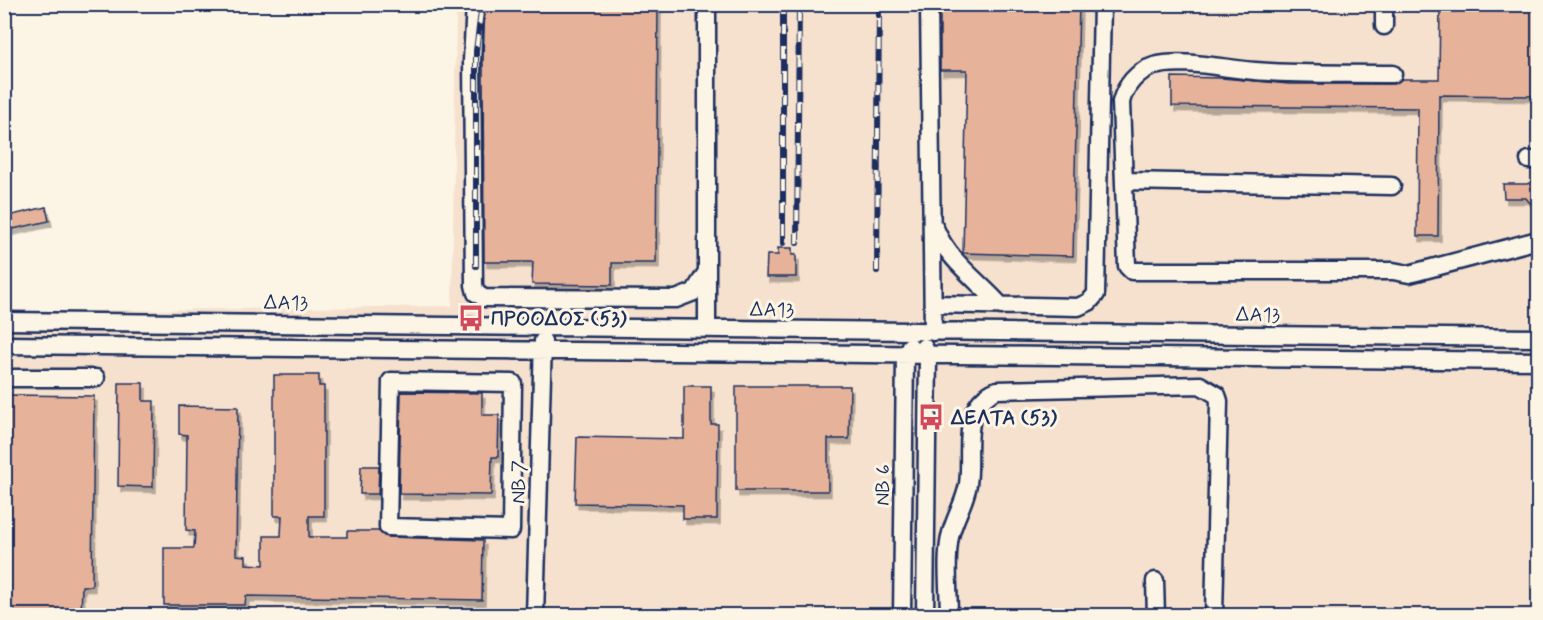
<svg xmlns="http://www.w3.org/2000/svg" width="1543" height="620" font-family="Mynerve,sans-serif">
<style>
.built{fill:#f6e1ce}
.building{fill:#e7b29a;stroke:#1b2f5e;stroke-width:1.5;filter:url(#shadow)}
.lines{fill:none;stroke-linecap:round;stroke-linejoin:round}
.minor-casing{stroke:#1b2f5e;stroke-width:21}
.minor{stroke:#fcf5e5;stroke-width:16}
.rail-casing{stroke:#1b2f5e;stroke-width:6}
.rail{stroke:#fcf5e5;stroke-width:4;stroke-dasharray:11;stroke-linecap:butt}
.labels{text-anchor:middle;stroke-width:6;stroke-linejoin:round;paint-order:stroke}
.street-label{font-size:20px;fill:#1b2f5e;stroke:#fcf5e5}
.poi-label{font-size:20px;font-weight:bold;fill:#1b2f5e;stroke:#fcf5e5;text-anchor:start}
</style>
<defs>
<filter id="shadow"><feDropShadow dx="3" dy="5.5" stdDeviation="0" flood-color="#0004"/></filter>
</defs>
<rect width="100%" height="100%" fill="#fcf5e5"/>
<filter id="ink" filterUnits="userSpaceOnUse"><feTurbulence type="fractalNoise" baseFrequency=".0167" numOctaves="2"/><feDisplacementMap in="SourceGraphic" scale="12" xChannelSelector="R" yChannelSelector="G"/><feConvolveMatrix kernelMatrix="1 2 1 2 8 2 1 2 1" color-interpolation-filters="sRGB"/></filter>
<g filter="url(#ink)">
<path class="built" d="M456,5H1538V615H5L4,312L452,306Z"/>
<path class="building" d="M485,4H658L656,263H612V285L532,284L533,262H484L483,61Z
M940,4H1079L1073,256L963,253L967,70H940Z
M1440,4H1539V96L1439,95L1438,236H1417L1418,108L1172,106V77L1222,78L1289,84H1393L1402,79H1439Z
M1539,178V207L1530,203L1526,198H1504L1503,184H1527Z
M46,207L49,221L4,231V217Z
M778,248H792V255H796V277H766L767,255H778Z
M274,375H319V386H324V516H309V537H347V531H378L388,537L483,540L482,600L246,596L245,605H164V548H194L195,531L186,530L187,435L179,434V406L238,407L236,555L246,556V564L264,565V536H281L282,516H274Z
M119,383H143V401H154L153,487L118,486Z
M684,386H711V424H718L717,519H683V505L575,503L577,437L684,439Z
M736,386H850L849,439H828V491H736Z
M401,392L482,393V415H499L498,457H492L491,495L399,494Z
M9,395L94,396L92,586H82L81,615H7Z
M361,466H379L378,494H360Z"/>
<g class="lines">
<g class="minor-casing">
<path id="minor" d="M475,4L472,61L474,285L476,293L484,298L676,299L694,292L706,273
M707,4V329
M929,4L933,332
M1384,26V4
M1393,74C1347,73 1300,75 1255,71C1225,69 1182,58 1154,66C1137,71 1125,86 1121,102L1127,266L1132,271H1393L1409,274L1538,240
M1529,160H1538
M1125,181L1392,186
M935,228C948,261 978,280 1001,306
M933,304L1078,307L1089,302L1096,294L1102,4
M4,321L1538,338
M4,345L1538,361
M924,347L928,355L925,616
M4,378H96
M391,381L513,383L511,530L388,527Z
M1155,581L1156,616
M535,616L543,341
M902,616L905,355L910,346
M949,616C949,590 945,562 950,537C954,518 965,503 968,484C973,451 958,406 997,390L1200,385L1217,395L1219,401L1214,616"/>
</g>
<use href="#minor" class="minor"/>
<g class="rail-casing">
<path id="rail" d="M783,4V243
M797,243L799,4
M476,266V51L482,4
M877,271L879,4"/>
</g>
<use href="#rail" class="rail"/>
</g>
</g>
<defs>
<g id="bus-bare" transform="scale(2.07)"><path d="M-5-6H5V4H4V6H2V4H-2V6H-4V4H-5ZM-3.5-4V0h7V-4ZM-3.5 1.2v1.5H-2V1.2ZM2 1.2v1.5H3.5V1.2Z" fill="#d1495b" stroke="#fcf5e5" stroke-width="2.5" paint-order="stroke"/></g>
</defs>
<g fill-rule="evenodd">
<use href="#bus-bare" x="471" y="318"/>
<use href="#bus-bare" x="931" y="417"/>
</g>
<g class="labels">
<g class="street-label">
<text transform="translate(286 302) rotate(1)" y="7">ΔΑ13</text>
<text transform="translate(772 309) rotate(1)" y="7">ΔΑ13</text>
<text transform="translate(1258 314) rotate(1)" y="7">ΔΑ13</text>
<text transform="translate(518 482) rotate(-89)" y="7">ΝΒ 7</text>
<text transform="translate(882 485) rotate(-89)" y="7">ΝΒ 6</text>
</g>
<g class="poi-label">
<text x="491" y="325">ΠΡΟΟΔΟΣ (53)</text>
<text x="951" y="424">ΔΕΛΤΑ (53)</text>
</g>
</g>
<rect width="1543" height="620" fill="none" stroke="#fcf5e5" stroke-width="24"/>
<rect x="12" y="12" width="1519" height="596" fill="none" stroke="#1b2f5e" stroke-width="2" filter="url(#ink)"/>
</svg>
